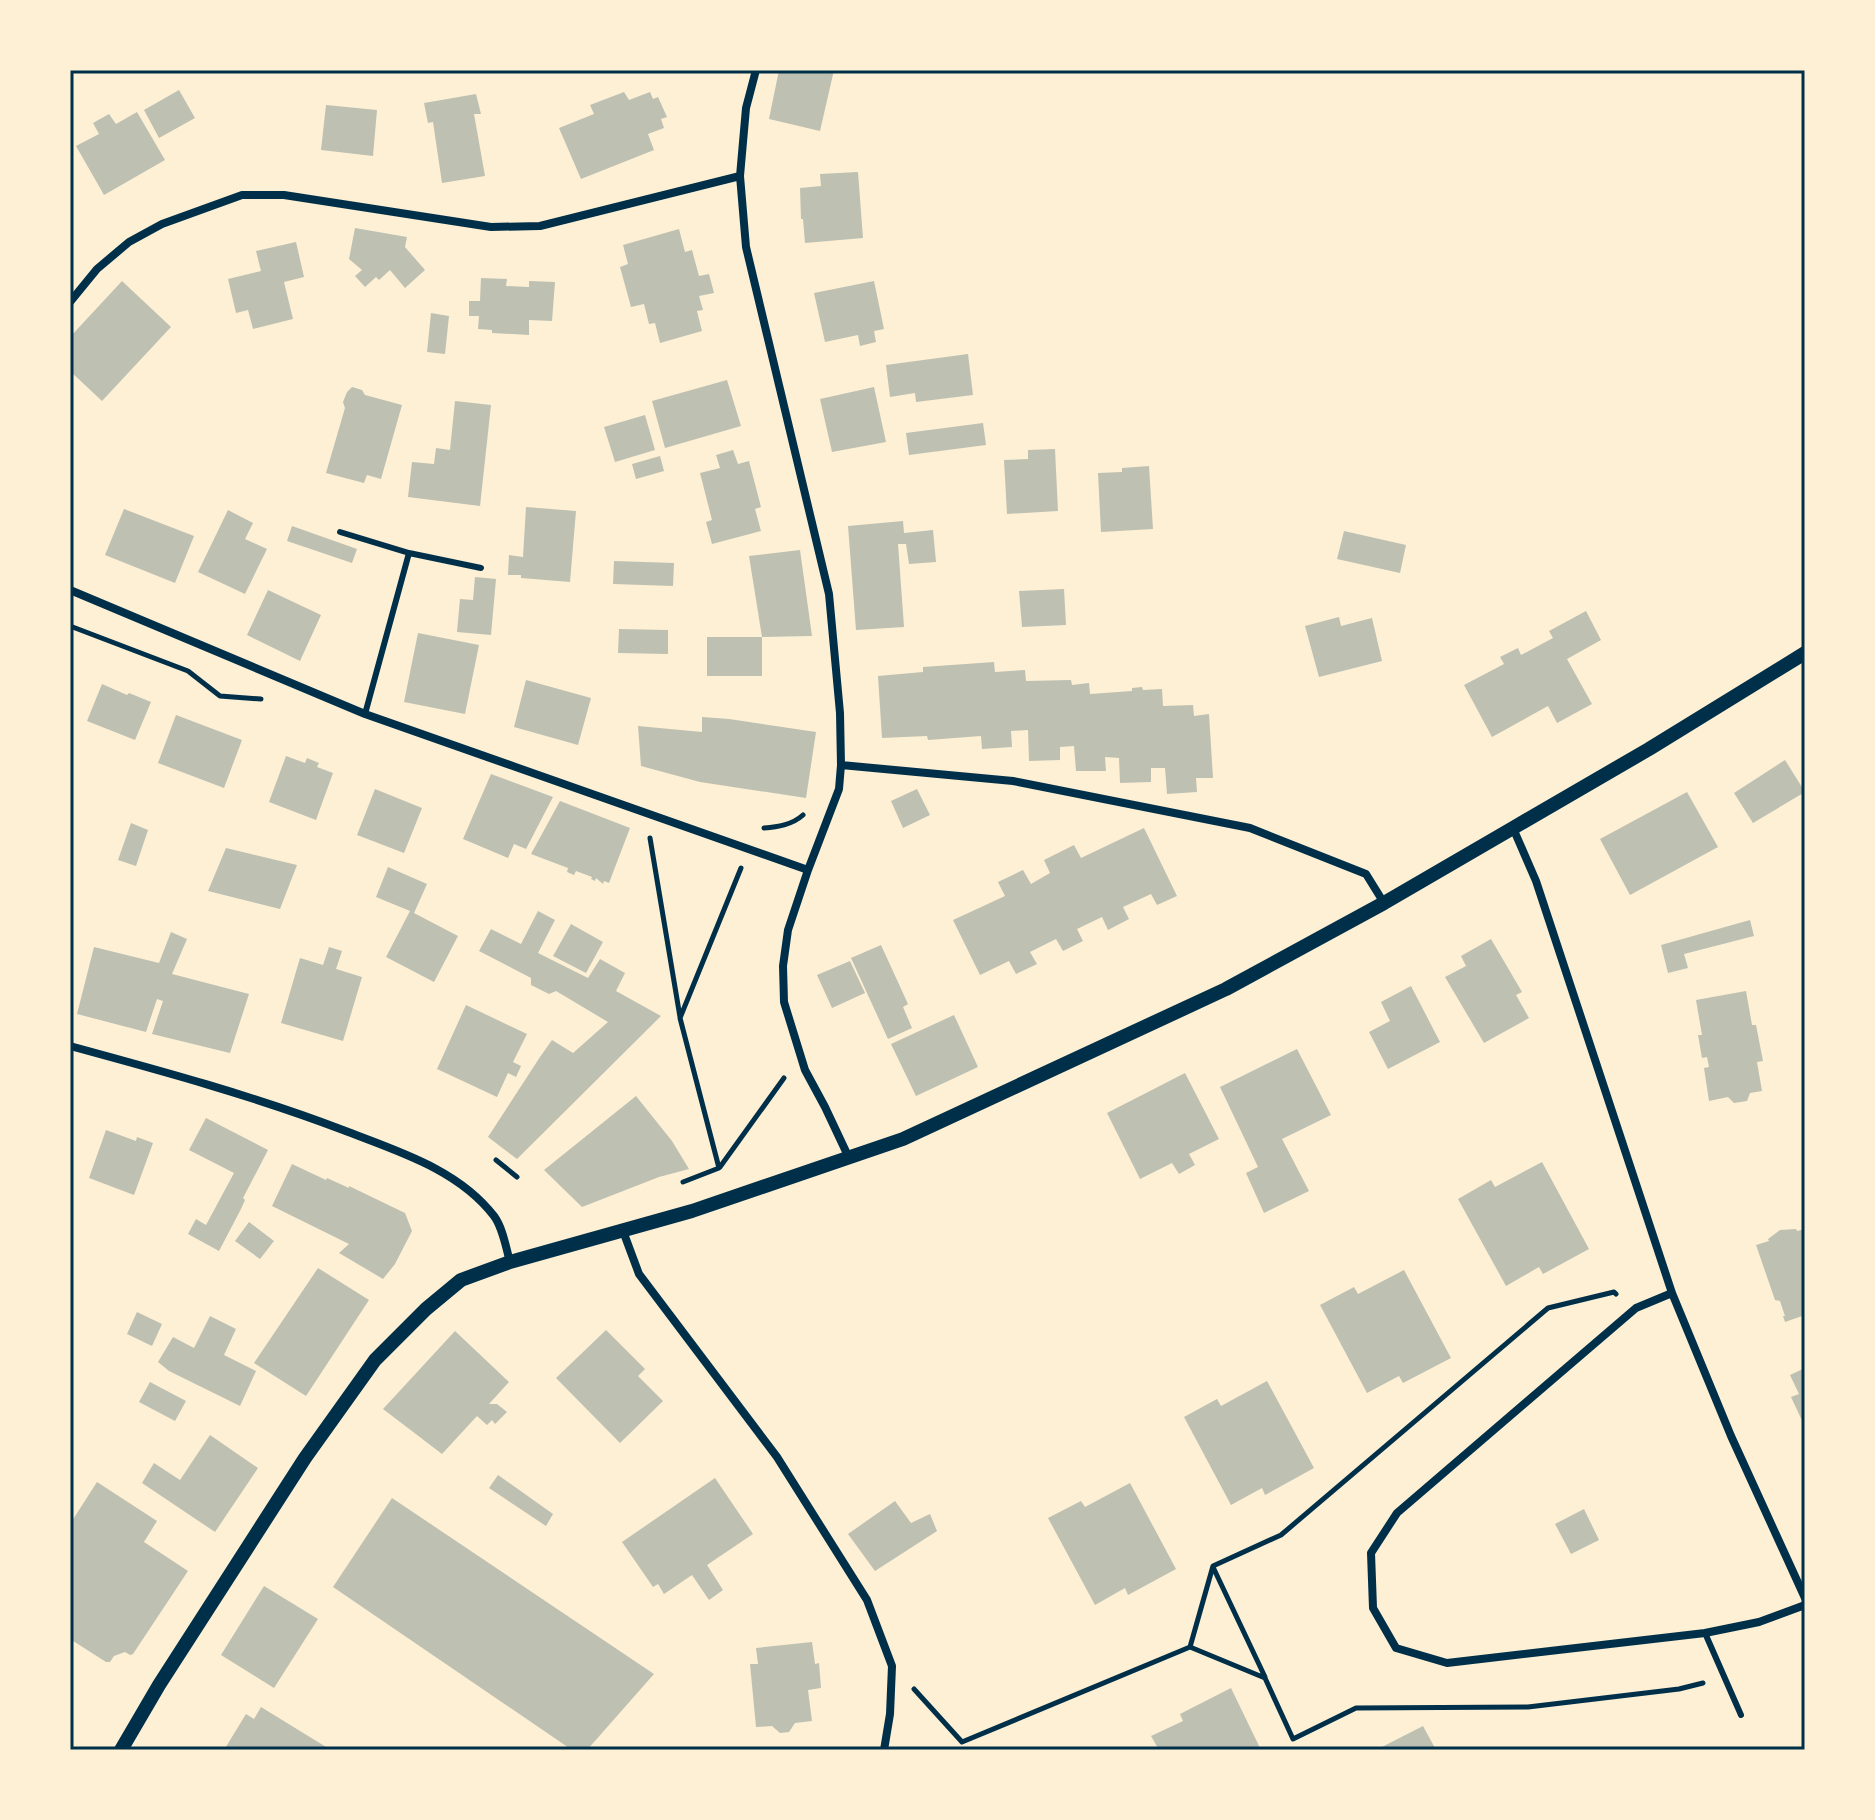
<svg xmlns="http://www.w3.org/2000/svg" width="1875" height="1820" font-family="'Source Serif 4',serif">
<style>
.building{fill:#bec0b2}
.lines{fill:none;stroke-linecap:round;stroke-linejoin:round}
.path{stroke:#003049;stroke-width:5}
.service{stroke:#003049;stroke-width:6}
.minor{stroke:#003049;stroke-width:8}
.tertiary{stroke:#003049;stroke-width:14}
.neatline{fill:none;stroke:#003049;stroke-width:3}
</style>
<rect width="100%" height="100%" fill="#fdf0d5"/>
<path class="building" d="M779,70H834L820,131L769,119Z
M179,90L195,118L159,138L144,110Z
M624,92L629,100L650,92L653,99L658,97L667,117L661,119L664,128L648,134L654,150L581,179L559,128L594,114L590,105Z
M476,94L481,114H474L485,176L442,183L433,122L428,123L424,103Z
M326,105L377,110L373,156L321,150Z
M137,112L165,160L104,195L76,146L99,134L93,123L109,114L116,124Z
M858,172L863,238L805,243L803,219H801L800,188L821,186L820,174Z
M355,228L407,237L405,247L425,270L405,288L390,270L379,280L376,277L365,287L355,276L362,270L349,259Z
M679,229L685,252L692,250L699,276L709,274L714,293L699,296L703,310L697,311L702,331L660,343L655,323L649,324L644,304L631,307L620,267L628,264L623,245Z
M296,242L304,277L284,282L293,319L253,329L248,310L236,313L228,279L261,271L256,251Z
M481,278L507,279L506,286L529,287V281L555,282L552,321L529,320V335L492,333V330L478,329L479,316H469V301H480Z
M122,281L171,327L102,401L70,371V337Z
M874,281L884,329L874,331L876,342L860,346L858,335L825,342L814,293Z
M431,313L449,316L445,354L427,352Z
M968,354L973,395L916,402L915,393L890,397L886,365Z
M727,380L741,426L665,448L652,401Z
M352,387L362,390L365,395L402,405L381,479L367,475L364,483L326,473L345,408L343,402L347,392Z
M874,387L886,442L832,452L820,399Z
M455,401L491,405L480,506L408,497L412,462L434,464L436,448L450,450Z
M645,415L655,450L615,462L604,427Z
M983,423L986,445L909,455L906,433Z
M1055,449L1058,511L1007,514L1004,460L1028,459V450Z
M733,450L738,464L749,461L761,507L755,509L761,531L712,544L706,522L712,520L700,473L720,468L716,455Z
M660,456L664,471L636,479L632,464Z
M1149,466L1153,529L1101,532L1098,473L1122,472V468Z
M526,507L576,511L570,582L521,578V575H508L509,555L523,557Z
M124,509L194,536L175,583L105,555Z
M228,510L253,523L245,539L267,549L245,594L198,572Z
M903,521L904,533L933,530L936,562L909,564L906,544H898L904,627L856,630L848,526Z
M292,526L357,549L352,563L287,541Z
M1344,531L1406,545L1400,573L1337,559Z
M800,550L812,636L762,637V676H707V637H762L749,556Z
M614,561L674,563L673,586L613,584Z
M475,577L496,579L491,635L457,632L460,599L473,600Z
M1064,589L1066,625L1022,627L1019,591Z
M268,590L321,615L300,661L247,635Z
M1586,611L1601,640L1567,659L1592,704L1557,723L1548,706L1492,737L1464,685L1504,664L1500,657L1518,648L1521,655L1553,638L1549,631Z
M1339,617L1341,626L1372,618L1382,661L1319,677L1305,626Z
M619,629L668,630V654L618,653Z
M418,633L479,645L465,714L404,702Z
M994,662L995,672L1025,670L1026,681L1071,680L1072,685L1089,683L1090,694L1132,691V688L1142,687L1143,690L1162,689L1163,706L1193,705L1194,716L1209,714L1213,778H1196L1197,792L1167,794L1165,768H1151V782L1120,783L1119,758L1105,757L1106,771H1076L1074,746L1060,747V760L1029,761L1028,730L1011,731L1012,747L982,749L981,736L928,740L927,736L882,738L878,676L923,672V667Z
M526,680L591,698L578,745L514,727Z
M102,684L127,695L129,693L151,702L135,740L87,721Z
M176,715L242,740L224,788L158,763Z
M702,717L729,719L816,732L806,798L700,782L641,766L638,726L702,732Z
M286,756L305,763L307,758L319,763L317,767L333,773L316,820L269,802Z
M1785,760L1805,792L1753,823L1734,793Z
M491,774L553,797L526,849L514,844L508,858L463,839Z
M375,789L422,808L404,853L357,835Z
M917,789L930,815L903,828L891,801Z
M1687,792L1718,847L1630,895L1600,839Z
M560,801L630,828L609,883L604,881L603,884L596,878L595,881L591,879L592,877L576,871L574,875L567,872L568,868L531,854Z
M131,823L148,830L136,866L118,860Z
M1144,828L1177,896L1157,905L1151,894L1123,907L1129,919L1108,930L1102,917L1077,929L1083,941L1063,951L1056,939L1030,952L1037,964L1016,974L1009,961L980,975L953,920L1005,896L998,882L1023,870L1031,884L1050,873L1044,860L1074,845L1081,858Z
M226,848L297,865L280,909L208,891Z
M388,867L427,884L414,913L458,936L434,982L386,957L410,911L376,897Z
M538,911L555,920L538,953L588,978L600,959L625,973L616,991L661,1016L517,1159L488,1137L540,1057L552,1040L573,1053L608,1022L556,991L549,994L531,985V978L479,951L491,929L521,944Z
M1750,920L1754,936L1684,954L1688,968L1668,973L1661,945Z
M571,924L603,942L586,973L553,956Z
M171,932L187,939L172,974L249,994L230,1053L152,1034L163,1001L157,999L146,1032L77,1014L94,947L159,963Z
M1491,939L1522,992L1516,995L1529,1018L1484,1043L1445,977L1466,966L1461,956Z
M881,945L908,1004L903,1007L912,1028L888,1039L851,958Z
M329,947L342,951L336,969L362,977L343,1041L281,1023L300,958L323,965Z
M850,961L865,993L832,1008L817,975Z
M1411,986L1440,1042L1388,1069L1369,1032L1390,1021L1381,1002Z
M1746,991L1752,1025H1756L1763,1061L1757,1062L1762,1091L1750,1093L1747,1101L1734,1103L1728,1097L1709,1101L1704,1068L1709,1067L1707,1057L1702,1058L1698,1035H1702L1696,1000Z
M466,1005L527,1034L513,1062L521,1066L516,1077L508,1073L497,1097L437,1069Z
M954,1015L978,1067L916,1096L891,1044Z
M1297,1049L1331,1115L1282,1139L1309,1191L1264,1213L1246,1173L1258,1167L1220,1087Z
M1185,1073L1219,1139L1189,1154L1195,1165L1179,1174L1172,1163L1140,1179L1107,1113Z
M636,1096L672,1141L689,1169L659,1177L582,1207L544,1170Z
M206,1118L268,1150L243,1198L245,1200L241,1209L219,1251L188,1234L196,1219L206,1225L234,1173L189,1150Z
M106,1130L136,1141L137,1137L153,1143L134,1195L89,1178Z
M1542,1162L1589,1249L1543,1274L1539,1267L1506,1286L1458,1199L1491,1180L1495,1187Z
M292,1164L326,1180L327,1178L349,1188V1186L405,1213L412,1231L395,1264L383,1279L339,1253L349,1244L272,1206Z
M249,1222L274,1241L260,1259L235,1241Z
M1796,1229L1797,1231L1805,1229V1315L1785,1322L1783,1316H1785L1780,1301L1775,1300L1756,1245L1769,1241L1768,1239L1780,1230Z
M318,1268L369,1300L306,1396L254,1363Z
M1404,1270L1451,1358L1403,1383L1399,1376L1367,1393L1320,1305L1354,1287L1358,1294Z
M137,1312L162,1324L152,1346L127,1334Z
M210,1316L236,1329L224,1355L256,1371L240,1406L169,1371L158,1362L173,1337L194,1348Z
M606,1330L645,1369L638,1376L663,1401L620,1443L556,1378Z
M455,1331L509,1382L489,1404H497L507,1412L495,1424L492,1420L487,1425L477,1416L442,1454L383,1409Z
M1805,1368V1427L1791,1397L1799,1394L1790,1375Z
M1267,1381L1314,1468L1265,1495L1262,1488L1231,1505L1184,1417L1217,1399L1221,1406Z
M150,1382L186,1401L175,1421L139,1402Z
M210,1435L258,1468L215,1532L142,1483L154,1463L180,1480Z
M498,1475L553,1514L546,1526L489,1488Z
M715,1478L753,1534L707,1565L723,1590L709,1600L692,1575L664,1594L658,1584L653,1587L622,1542Z
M97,1482L157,1521L144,1542L188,1571L133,1654L130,1655L125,1652L114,1656L110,1662H106L70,1639V1524Z
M1130,1483L1176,1569L1128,1595L1125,1588L1095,1605L1048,1518L1081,1501L1085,1507Z
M392,1498L654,1674L587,1750H572L333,1587Z
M895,1501L911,1523L930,1514L937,1531L875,1571L848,1534Z
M1584,1509L1599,1540L1571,1554L1555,1524Z
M264,1586L318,1619L274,1688L221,1655Z
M812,1642L815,1664L819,1663L821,1688L808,1690L812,1721L795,1723L789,1732L780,1733L772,1726L756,1727L750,1664H758L756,1648Z
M1231,1688L1261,1750H1159L1151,1736L1183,1721L1180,1714Z
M261,1707L331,1750H224L246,1714L254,1719Z
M1423,1726L1436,1750H1376Z"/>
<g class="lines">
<path class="path" d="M70,626L188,671L220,696L261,699
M764,828C777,827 792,825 803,815
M650,838L680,1017
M496,1160L517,1177
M720,1167L784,1078
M683,1182L719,1168L680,1018L741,868
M1213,1567L1265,1677
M1190,1647L1265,1678L1293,1739L1356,1708L1528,1707L1679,1689L1703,1683
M914,1689L962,1742L1190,1647L1213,1566L1281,1535L1548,1308L1614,1292L1616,1294"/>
<path class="service" d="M340,532L409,553L481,568
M365,714L409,553
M1705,1633L1741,1715"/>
<path class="minor" d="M756,70L746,108L740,176L746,247L829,594L840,713L841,765L839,789L808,870L788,930L783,966L784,1002L805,1070L825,1107L849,1158
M70,302L97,269L129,242L162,224L242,195H284L491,227L540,226L740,176
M70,590L365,714L808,870
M841,765L1013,781L1250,828L1366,874L1384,903
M1513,828L1536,881L1672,1293L1731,1436L1805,1598
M70,1046C162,1071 254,1096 343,1130C397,1151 458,1169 494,1216C503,1228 506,1248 510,1262
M623,1231L639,1274L777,1457L867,1600L892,1666L890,1714L884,1750
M1672,1293L1636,1308L1397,1513L1371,1553L1373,1608L1396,1648L1447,1663L1705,1633L1759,1622L1805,1605"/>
<path class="tertiary" d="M121,1750L159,1685L305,1458L375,1360L426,1309L461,1280L510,1262L692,1211L903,1139L1226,989L1384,903L1513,828L1649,749L1805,653"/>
</g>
<rect width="1875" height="1820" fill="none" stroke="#fdf0d5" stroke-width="144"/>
<rect x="72" y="72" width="1731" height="1676" class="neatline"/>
</svg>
